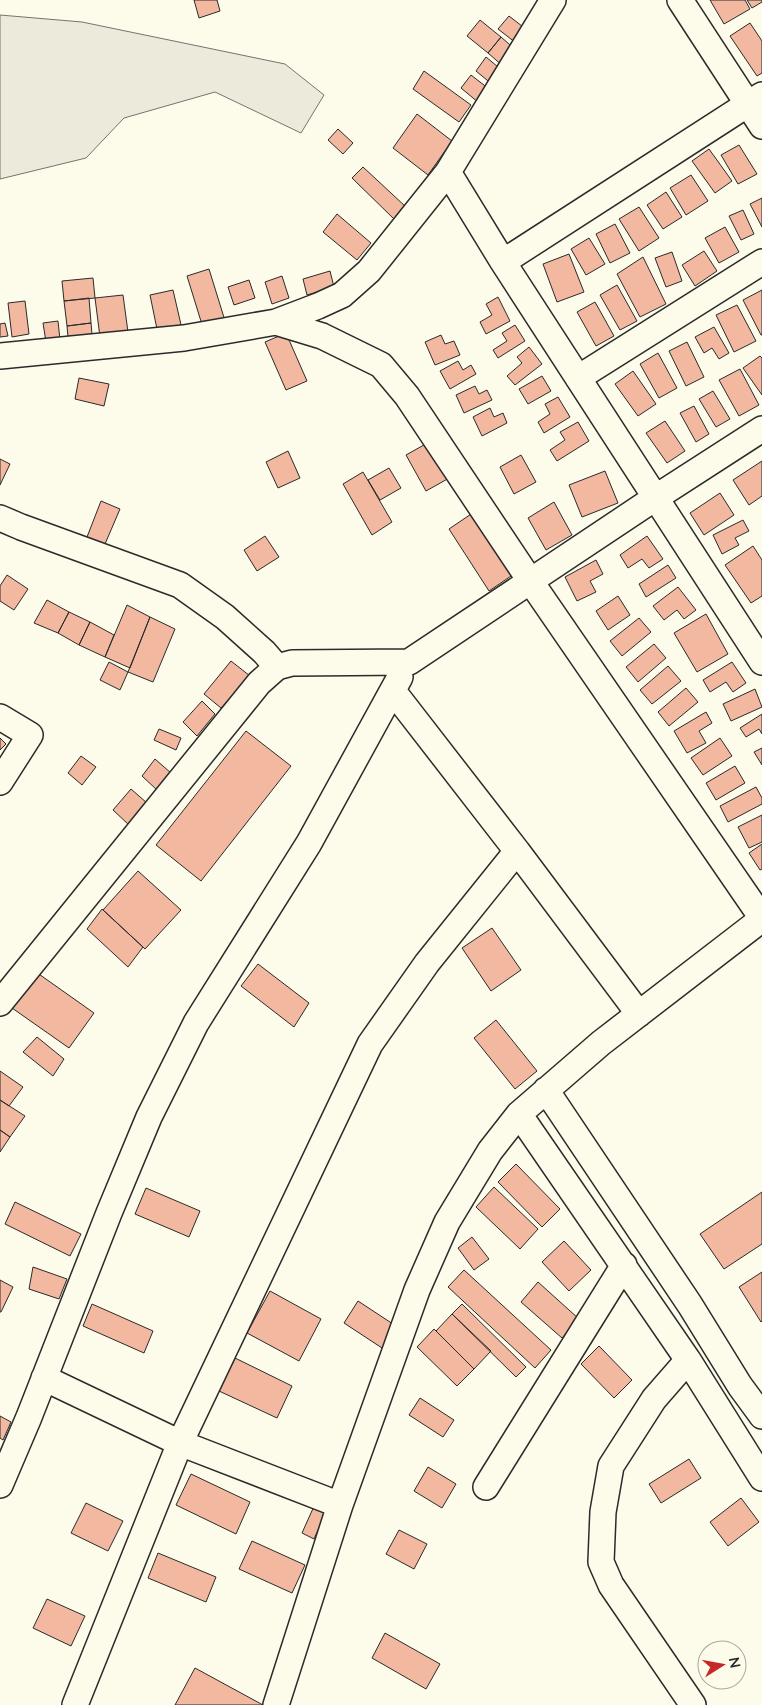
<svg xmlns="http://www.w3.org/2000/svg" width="762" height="1705" font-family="Lato,sans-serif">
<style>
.green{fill:#ecebdb;stroke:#74746e}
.building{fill:#f2b8a0;stroke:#2b2b2b}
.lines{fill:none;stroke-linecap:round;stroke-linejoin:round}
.street-casing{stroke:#2b2b2b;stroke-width:28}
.street{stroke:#fdfbea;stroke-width:25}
</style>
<rect width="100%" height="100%" fill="#fdfbea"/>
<path class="green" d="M0,15L82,22L285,64L324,95L301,133L215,92L124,118L86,158L0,179Z"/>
<path class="building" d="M194,0H217L220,11L199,18Z
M710,0H745L750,9L724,24Z
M747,0H762V2L752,8Z
M509,16L527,30L516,43L498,29Z
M480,20L501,37L488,53L467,36Z
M750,23L762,41V73L757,76L730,36Z
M501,37L517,51L504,67L488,53Z
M486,57L504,72L493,85L476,71Z
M424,71L471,105L459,122L413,89Z
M471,75L489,89L479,103L461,88Z
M417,114L452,141L428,175L393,148Z
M338,129L353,143L343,154L328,140Z
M739,145L757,174L738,184L721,155Z
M709,149L732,181L715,193L692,161Z
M363,167L406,207L394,219L352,178Z
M691,175L708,201L686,215L670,188Z
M666,192L682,217L663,229L647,205Z
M762,198V227L750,204Z
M639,207L659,238L639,251L619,219Z
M743,210L754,234L741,240L729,216Z
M337,214L371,243L357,260L323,232Z
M615,224L630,253L610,263L596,234Z
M725,227L739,252L719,263L705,238Z
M589,238L605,264L586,275L571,249Z
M704,251L717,271L695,286L682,265Z
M672,252L682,281L666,287L655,258Z
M569,254L584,292L557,302L543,264Z
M643,257L666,304L640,317L617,274Z
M209,269L226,324L204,331L187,276Z
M330,271L334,287L307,295L303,279Z
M282,276L289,298L272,304L265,282Z
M93,278L95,298L64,301L62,281Z
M249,280L255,298L234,305L228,287Z
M617,285L637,321L620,330L600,295Z
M173,290L182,329L158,334L150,295Z
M762,290V335H761L743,300Z
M123,295L128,332L100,337L95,298Z
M498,297L510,321L486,334L480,322L492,315L486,304Z
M89,298L91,323L67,326L64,301Z
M25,301L29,334L12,337L8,303Z
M595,302L614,336L596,346L577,312Z
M737,305L756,341L734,352L716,315Z
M58,321L60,340L46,342L43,323Z
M5,323L8,336L0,337V324Z
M91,323L92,334L68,337L67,326Z
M515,325L525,341L498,358L493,350L507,341L502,333Z
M714,327L729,353L719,359L712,348L704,353L695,337Z
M286,333L307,381L286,390L265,342Z
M441,335L445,344L454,341L460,355L435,365L425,342Z
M687,342L704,377L686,386L669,351Z
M529,347L542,364L515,385L507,376L522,363L517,357Z
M658,353L677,388L659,398L640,364Z
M760,356L762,358V395L743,368Z
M458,361L463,370L471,365L476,374L450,389L440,371Z
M740,369L759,405L739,416L719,380Z
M633,371L656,404L638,416L615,384Z
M542,376L551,391L528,404L519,389Z
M79,378L109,384L104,406L75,399Z
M475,386L479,394L487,390L492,400L464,413L456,395Z
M713,391L730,419L716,427L699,399Z
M558,397L570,417L544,433L538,422L550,414L545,404Z
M694,406L709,434L696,442L680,413Z
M490,408L494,417L503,413L507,423L482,436L473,417Z
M665,421L685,451L667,463L646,433Z
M578,422L589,441L557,461L550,450L565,440L560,432Z
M431,441L451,477L426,491L406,455Z
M288,451L300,478L278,488L266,462Z
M521,455L536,482L514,494L500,467Z
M0,459L10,464L0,485Z
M762,461V496L749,505L733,480Z
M389,468L401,488L380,500L368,480Z
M605,471L618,503L582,517L569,485Z
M363,472L392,522L372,535L343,484Z
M720,493L734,515L704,535L690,513Z
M101,501L120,509L105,544L87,537Z
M554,502L572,535L546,550L528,518Z
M474,512L514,574L489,591L449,529Z
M743,520L749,531L735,538L739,545L722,554L713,535Z
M265,536L279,557L257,571L244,550Z
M647,536L663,559L649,568L642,559L628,568L620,555Z
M753,546L762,560V596L751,603L725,565Z
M596,560L603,574L590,581L596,592L577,601L565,577Z
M668,565L676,578L646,597L639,584Z
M7,575L28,589L14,610L0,601V586Z
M678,587L696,610L684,619L677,610L664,620L653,606Z
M618,596L630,615L608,630L596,611Z
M47,600L69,612L58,633L34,623Z
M127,605L150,617L130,668L105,657Z
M69,612L90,622L79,645L58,633Z
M706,614L728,654L697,672L674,633Z
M150,617L175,629L153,682L128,672Z
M639,618L651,632L622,656L610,641Z
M90,622L114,635L105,657L79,645Z
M654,644L666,658L638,682L626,667Z
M231,661L250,676L221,708L204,694Z
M109,662L128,672L120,690L100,680Z
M732,662L746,683L733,692L726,682L710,692L703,680Z
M668,666L681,681L652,704L640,690Z
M686,688L698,702L669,726L658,712Z
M755,689L762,707L731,721L723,704Z
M202,701L215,714L197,736L183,722Z
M706,712L712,723L699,731L706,743L687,753L674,731Z
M762,714V734L759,729L746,737L740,728Z
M159,729L181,738L176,750L154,740Z
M246,731L291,766L201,881L156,845Z
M0,738L6,744L0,750Z
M720,738L732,756L703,775L691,758Z
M762,748V765L754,752Z
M81,756L96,767L82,785L68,773Z
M155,759L171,773L157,790L142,776Z
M735,766L745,783L716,800L706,783Z
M756,787L762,798V804L728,822L720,806Z
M131,789L147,803L129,825L113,810Z
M762,815V842L749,848L738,827Z
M762,844V869L760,870L749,853Z
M138,871L181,910L145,949L103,910Z
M102,909L143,947L128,967L87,929Z
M492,928L521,970L491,991L462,948Z
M258,964L309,1003L294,1027L241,986Z
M36,972L94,1013L69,1048L12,1008Z
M496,1020L537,1071L515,1089L474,1038Z
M37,1037L64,1059L53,1076L23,1052Z
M0,1071L23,1087L9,1106L0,1100Z
M0,1100L25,1116L10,1137L0,1130Z
M0,1130L10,1137L0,1152Z
M516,1164L560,1209L542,1227L498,1182Z
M494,1187L538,1229L520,1249L476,1207Z
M146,1188L200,1211L189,1237L135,1214Z
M762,1192V1244L724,1269L700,1234Z
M15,1202L81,1234L70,1256L5,1224Z
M472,1237L489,1259L474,1270L458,1248Z
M564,1241L591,1270L569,1291L542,1262Z
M33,1267L67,1279L59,1299L29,1289Z
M464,1270L551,1350L535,1368L448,1287Z
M762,1272V1321L761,1322L739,1287Z
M0,1280L13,1287L1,1312H0Z
M538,1282L579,1319L562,1338L521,1302Z
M270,1291L321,1319L299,1361L247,1333Z
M358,1301L396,1326L382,1348L344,1323Z
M92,1304L153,1331L144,1353L83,1326Z
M462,1304L526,1367L516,1377L452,1314Z
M452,1314L491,1351L474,1369L436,1331Z
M434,1329L474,1369L457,1386L417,1347Z
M599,1346L632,1380L614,1398L581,1364Z
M235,1358L292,1386L277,1418L219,1391Z
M420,1398L454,1420L443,1437L409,1415Z
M0,1416L11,1422L3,1440L0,1438Z
M689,1459L701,1478L661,1503L649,1484Z
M428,1467L456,1484L442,1508L414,1491Z
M191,1474L250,1502L236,1534L176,1505Z
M741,1498L759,1522L728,1546L710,1522Z
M86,1503L123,1521L108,1551L71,1533Z
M315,1504L327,1510L314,1539L302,1533Z
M399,1530L427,1544L414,1569L386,1554Z
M252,1541L305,1565L292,1593L239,1569Z
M158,1553L216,1577L206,1602L148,1578Z
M47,1599L85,1616L71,1646L33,1628Z
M385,1633L440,1664L426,1689L372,1658Z
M195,1668L263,1705H175Z"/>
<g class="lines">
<g class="street-casing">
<path id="street" d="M680,0L762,126
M448,172L503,262L762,662
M503,262L762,95
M276,322L322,336L381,365L407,396L531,582L762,918
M0,356L184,338L276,322L318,306L342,295L369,271L448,172L553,0
M578,378L762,262
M0,518L21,527L180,585L225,617L264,652L277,667
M0,717L30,735L0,782
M517,851L639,1014
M0,1003L259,683L277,667L292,663L409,662L655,498L762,429
M546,1090L690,1305L740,1386L762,1416
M519,1114L688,1360L654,1399L611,1466L603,1512L601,1562L611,1585L693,1705
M688,1360L762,1478
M44,1378L180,1443L340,1505
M0,1485L29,1417L109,1213L149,1117L196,1023L309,843L400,677
M486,1487L624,1265
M75,1705L180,1443L370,1044L427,963L517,851L393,691
M276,1705L340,1505L417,1290L447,1222L490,1151L519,1114L601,1043L762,919"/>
</g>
<use href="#street" class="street"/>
</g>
<g transform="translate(722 1665) rotate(79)"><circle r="24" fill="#fdfbea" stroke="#a9a89e"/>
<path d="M0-4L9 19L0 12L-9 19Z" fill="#c62828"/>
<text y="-8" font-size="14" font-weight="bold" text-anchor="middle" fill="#2b2b2b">N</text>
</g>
</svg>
